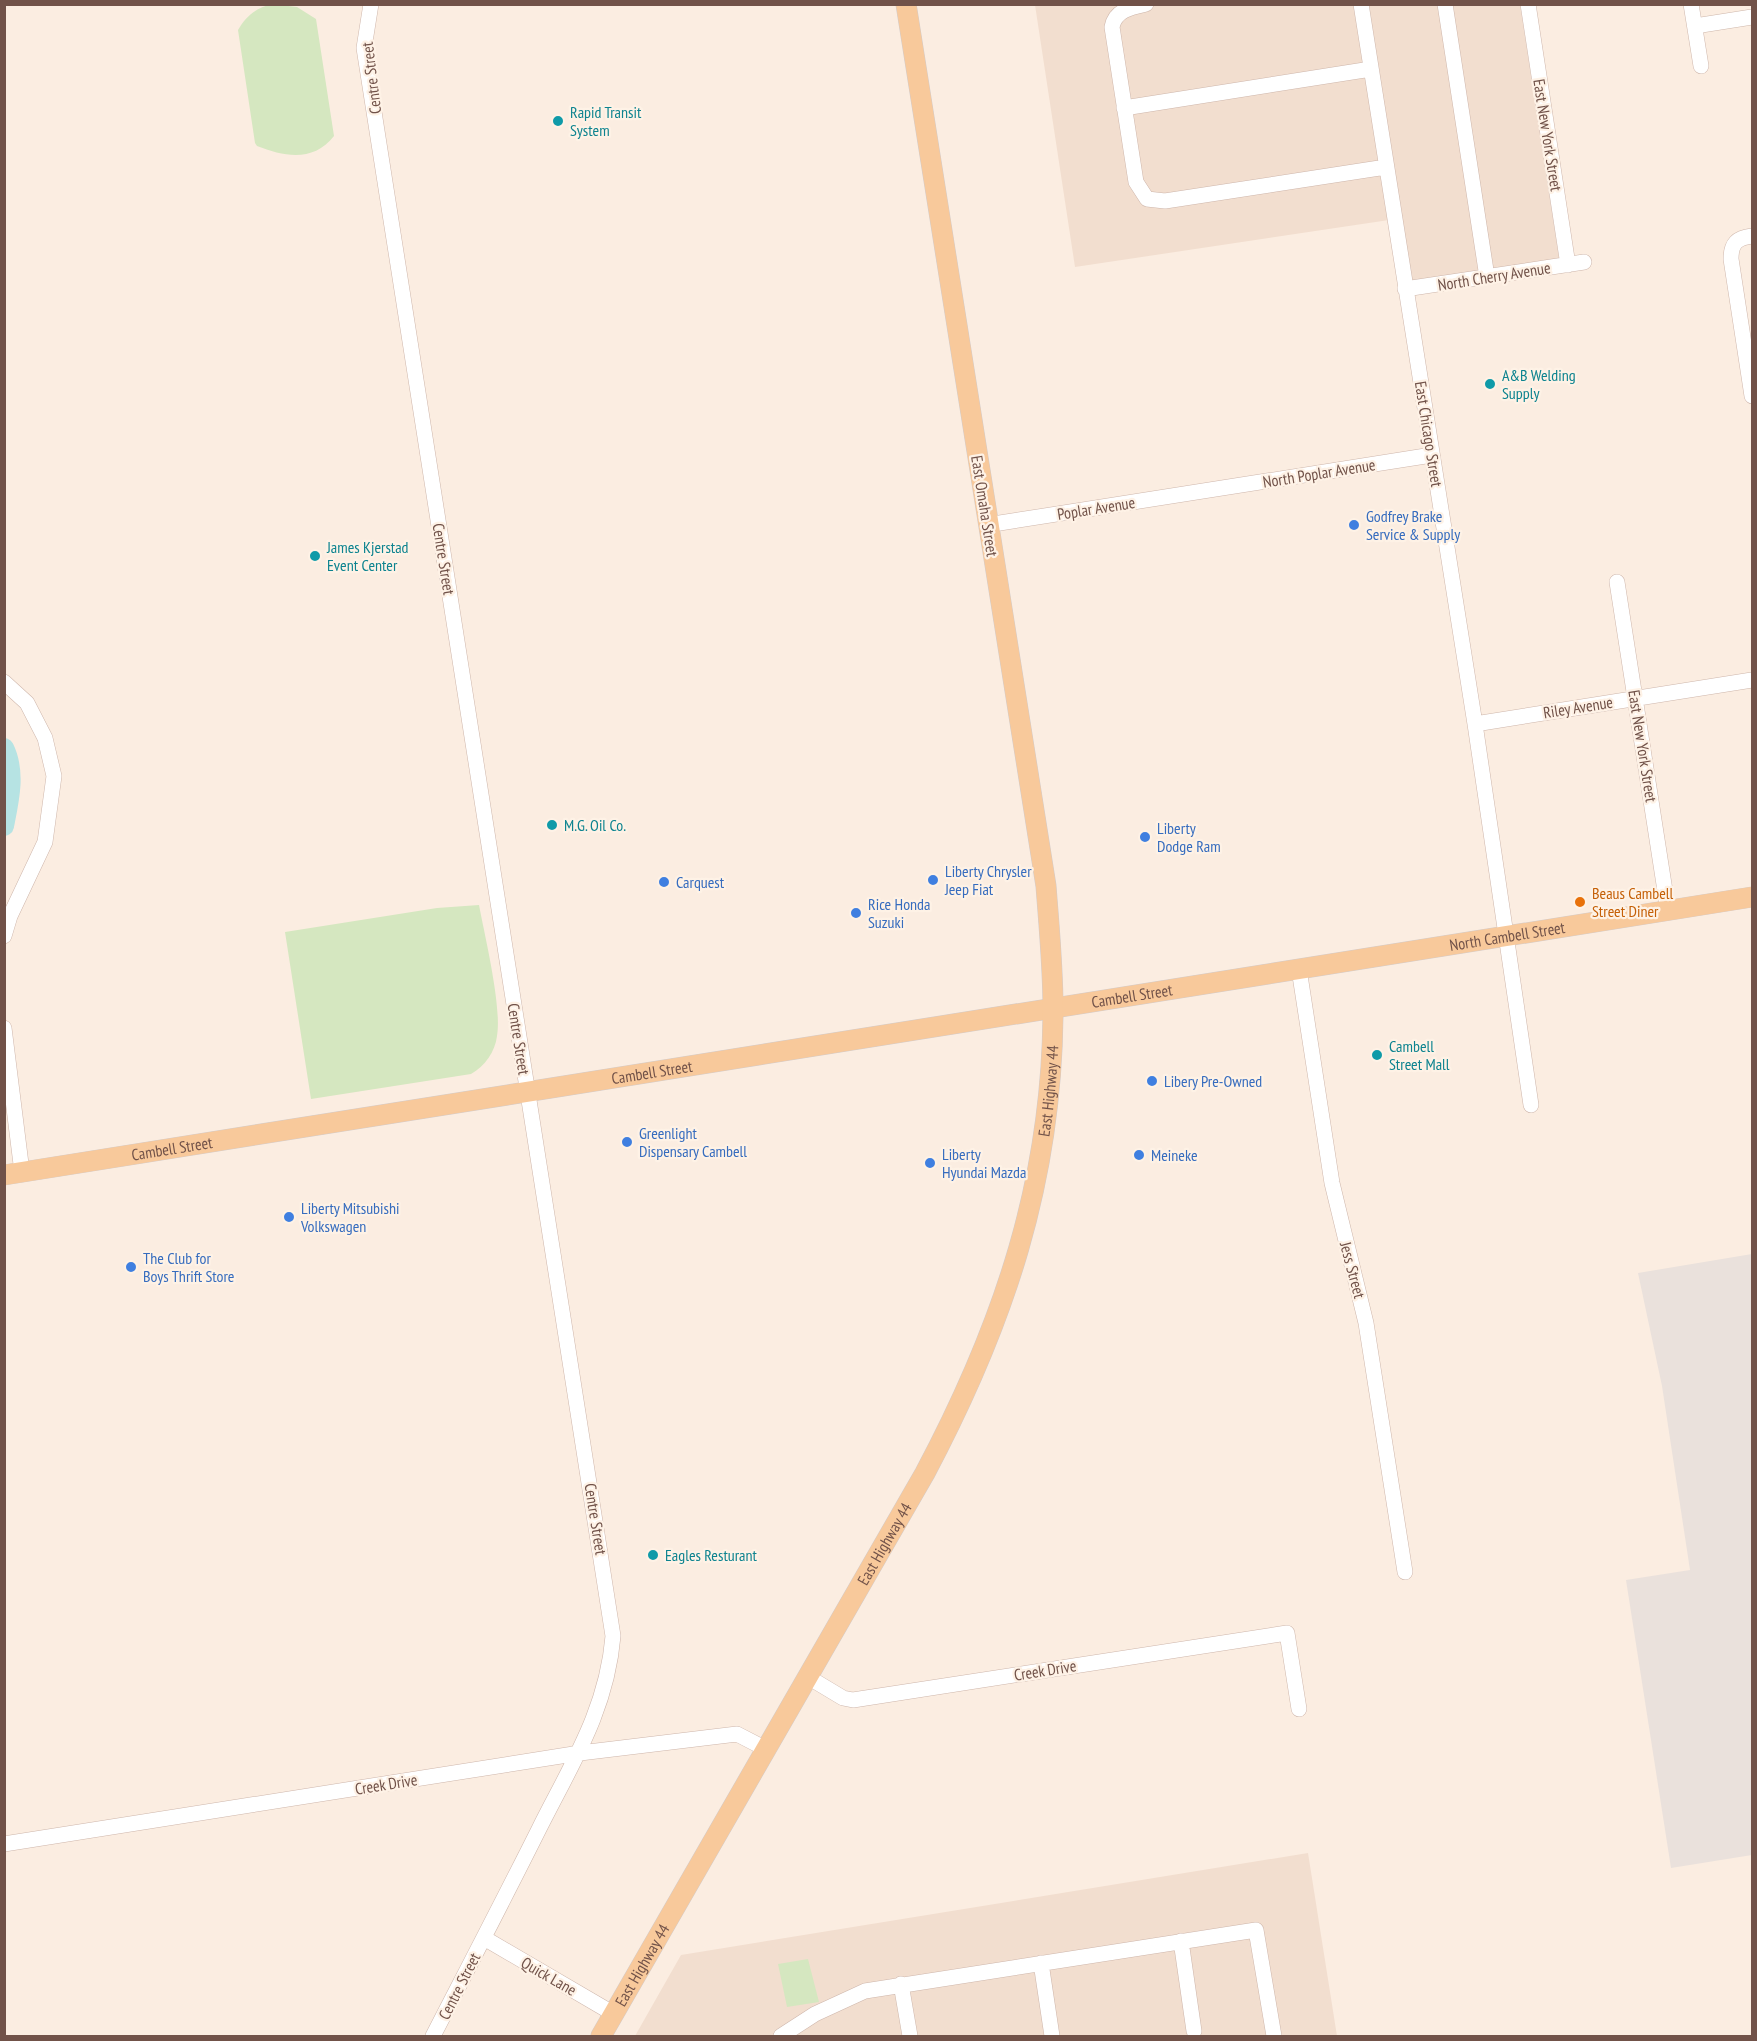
<svg xmlns="http://www.w3.org/2000/svg" width="1757" height="2041" font-family="'PT Sans Narrow',sans-serif">
<style>
.residential{fill:#f2decf}
.industrial{fill:#eae1dc}
.green{fill:#d5e7c0}
.lines{fill:none;stroke-linecap:round;stroke-linejoin:round}
.river{stroke:#b6e3e3;stroke-width:20}
.minor-casing{stroke:#ceb6ab;stroke-width:16}
.major-casing{stroke:#d4cbc8;stroke-width:21}
.minor{stroke:#fff;stroke-width:15}
.major{stroke:#f8c99b;stroke-width:20}
.culture-dot{fill:#0f9aa8;stroke:#fef2e6;stroke-width:2}
.shop-dot{fill:#3f7fe0;stroke:#fef2e6;stroke-width:2}
.food-dot{fill:#e8710a;stroke:#fef2e6;stroke-width:2}
.labels{text-anchor:middle;stroke-width:4.5;stroke-linejoin:round;paint-order:stroke}
.street-label{font-size:16px;fill:#715249;stroke:#fef2e6}
.culture-label{font-size:16px;fill:#0d838f;stroke:#fef2e6;text-anchor:start}
.shop-label{font-size:16px;fill:#366cbe;stroke:#fef2e6;text-anchor:start}
.food-label{font-size:16px;fill:#c56008;stroke:#fef2e6;text-anchor:start}
</style>
<rect width="100%" height="100%" fill="#fbede1"/>
<path class="residential" d="M1035,5H1520L1559,259L1399,284L1389,220L1075,267Z
M1308,1853L1337,2036H635L681,1955Z"/>
<path class="industrial" d="M1752,1254V1855L1671,1868L1626,1580L1690,1570L1662,1386L1638,1273Z"/>
<path class="green" d="M272,4L297,7L316,19L334,136C314,162 285,157 257,146L255,143L238,30C246,16 256,8 272,4Z
M479,905C485,937 502,1007 497,1036C495,1052 485,1066 471,1074L311,1099L285,932L437,908Z
M808,1959L819,2002L787,2007L778,1964Z"/>
<g class="lines">
<path class="river" d="M4,748C16,772 9,801 4,826"/>
<g class="minor-casing">
<path id="minor" d="M371,4L364,48L613,1636C607,1710 571,1765 539,1829C504,1899 468,1968 433,2036
M1146,4C1132,7 1115,10 1112,27L1136,182L1147,199L1165,201L1386,167
M1361,4L1475,724L1531,1105
M1445,4L1487,277
M1528,4L1568,265
M1691,4L1701,66
M1695,26L1752,17
M1124,108L1371,69
M1752,236C1737,238 1731,243 1731,259L1752,396
M1405,289L1584,262
M987,525L1432,455
M1617,582L1668,910
M4,682L27,703L45,738L54,776L45,842L10,916L4,936
M1475,724L1752,680
M1299,969L1332,1183L1366,1323L1405,1572
M4,1028L22,1172
M808,1677L843,1698L853,1700L1287,1633L1299,1709
M4,1844L580,1753L737,1734L766,1749
M484,1938L614,2014
M1181,1941L1194,2031
M1041,1963L1052,2036
M901,1984L910,2036
M781,2036L815,2014L865,1991L1256,1930L1274,2036"/>
</g>
<g class="major-casing">
<g id="major">
<path id="s1" d="M4,1175L1752,897"/>
<path id="s2" d="M601,2036L925,1473C1004,1324 1053,1179 1053,1008C1053,967 1049,926 1046,886L906,4"/>
</g>
</g>
<use href="#minor" class="minor"/>
<use href="#major" class="major"/>
</g>
<g class="culture-dot">
<circle cx="558" cy="121" r="6"/>
<circle cx="1490" cy="384" r="6"/>
<circle cx="315" cy="556" r="6"/>
<circle cx="552" cy="825" r="6"/>
<circle cx="1377" cy="1055" r="6"/>
<circle cx="653" cy="1555" r="6"/>
</g>
<g class="shop-dot">
<circle cx="1354" cy="525" r="6"/>
<circle cx="1145" cy="837" r="6"/>
<circle cx="933" cy="880" r="6"/>
<circle cx="664" cy="882" r="6"/>
<circle cx="856" cy="913" r="6"/>
<circle cx="1152" cy="1081" r="6"/>
<circle cx="627" cy="1142" r="6"/>
<circle cx="1139" cy="1155" r="6"/>
<circle cx="930" cy="1163" r="6"/>
<circle cx="289" cy="1217" r="6"/>
<circle cx="131" cy="1267" r="6"/>
</g>
<circle class="food-dot" cx="1580" cy="902" r="6"/>
<g class="labels">
<g class="street-label">
<text transform="translate(371 78) rotate(-97)" y="6">Centre Street</text>
<text transform="translate(1548 135) rotate(81)" y="6">East New York Street</text>
<text transform="translate(1494 276) rotate(-9)" y="6">North Cherry Avenue</text>
<text transform="translate(1429 434) rotate(81)" y="6">East Chicago Street</text>
<text transform="translate(1319 473) rotate(-9)" y="6">North Poplar Avenue</text>
<text transform="translate(985 506) rotate(81)" y="6">East Omaha Street</text>
<text transform="translate(1096 508) rotate(-9)" y="6">Poplar Avenue</text>
<text transform="translate(444 559) rotate(81)" y="6">Centre Street</text>
<text transform="translate(1578 707) rotate(-9)" y="6">Riley Avenue</text>
<text transform="translate(1643 746) rotate(81)" y="6">East New York Street</text>
<text dy="6" stroke="none"><textPath href="#s1" startOffset="1522">North Cambell Street</textPath></text>
<text dy="6" stroke="none"><textPath href="#s1" startOffset="1142">Cambell Street</textPath></text>
<text transform="translate(519 1039) rotate(81)" y="6">Centre Street</text>
<text dy="6" stroke="none"><textPath href="#s1" startOffset="656">Cambell Street</textPath></text>
<text dy="6" stroke="none"><textPath href="#s2" startOffset="1054">East Highway 44</textPath></text>
<text dy="6" stroke="none"><textPath href="#s1" startOffset="170">Cambell Street</textPath></text>
<text transform="translate(1353 1270) rotate(75)" y="6">Jess Street</text>
<text transform="translate(596 1519) rotate(81)" y="6">Centre Street</text>
<text dy="6" stroke="none"><textPath href="#s2" startOffset="568">East Highway 44</textPath></text>
<text transform="translate(1045 1670) rotate(-9)" y="6">Creek Drive</text>
<text transform="translate(386 1784) rotate(-9)" y="6">Creek Drive</text>
<text dy="6" stroke="none"><textPath href="#s2" startOffset="82">East Highway 44</textPath></text>
<text transform="translate(549 1976) rotate(30)" y="6">Quick Lane</text>
<text transform="translate(459 1986) rotate(-63)" y="6">Centre Street</text>
</g>
<g class="culture-label">
<text x="570" y="118">Rapid Transit<tspan x="570" dy="18">System</tspan></text>
<text x="1502" y="381">A&amp;B Welding<tspan x="1502" dy="18">Supply</tspan></text>
<text x="327" y="553">James Kjerstad<tspan x="327" dy="18">Event Center</tspan></text>
<text x="564" y="831">M.G. Oil Co.</text>
<text x="1389" y="1052">Cambell<tspan x="1389" dy="18">Street Mall</tspan></text>
<text x="665" y="1561">Eagles Resturant</text>
</g>
<g class="shop-label">
<text x="1366" y="522">Godfrey Brake<tspan x="1366" dy="18">Service &amp; Supply</tspan></text>
<text x="1157" y="834">Liberty<tspan x="1157" dy="18">Dodge Ram</tspan></text>
<text x="945" y="877">Liberty Chrysler<tspan x="945" dy="18">Jeep Fiat</tspan></text>
<text x="676" y="888">Carquest</text>
<text x="868" y="910">Rice Honda<tspan x="868" dy="18">Suzuki</tspan></text>
<text x="1164" y="1087">Libery Pre-Owned</text>
<text x="639" y="1139">Greenlight<tspan x="639" dy="18">Dispensary Cambell</tspan></text>
<text x="942" y="1160">Liberty<tspan x="942" dy="18">Hyundai Mazda</tspan></text>
<text x="1151" y="1161">Meineke</text>
<text x="301" y="1214">Liberty Mitsubishi<tspan x="301" dy="18">Volkswagen</tspan></text>
<text x="143" y="1264">The Club for<tspan x="143" dy="18">Boys Thrift Store</tspan></text>
</g>
<g class="food-label">
<text x="1592" y="899">Beaus Cambell<tspan x="1592" dy="18">Street Diner</tspan></text>
</g>
</g>
<rect width="1757" height="2041" fill="none" stroke="#715249" stroke-width="12"/>
</svg>
